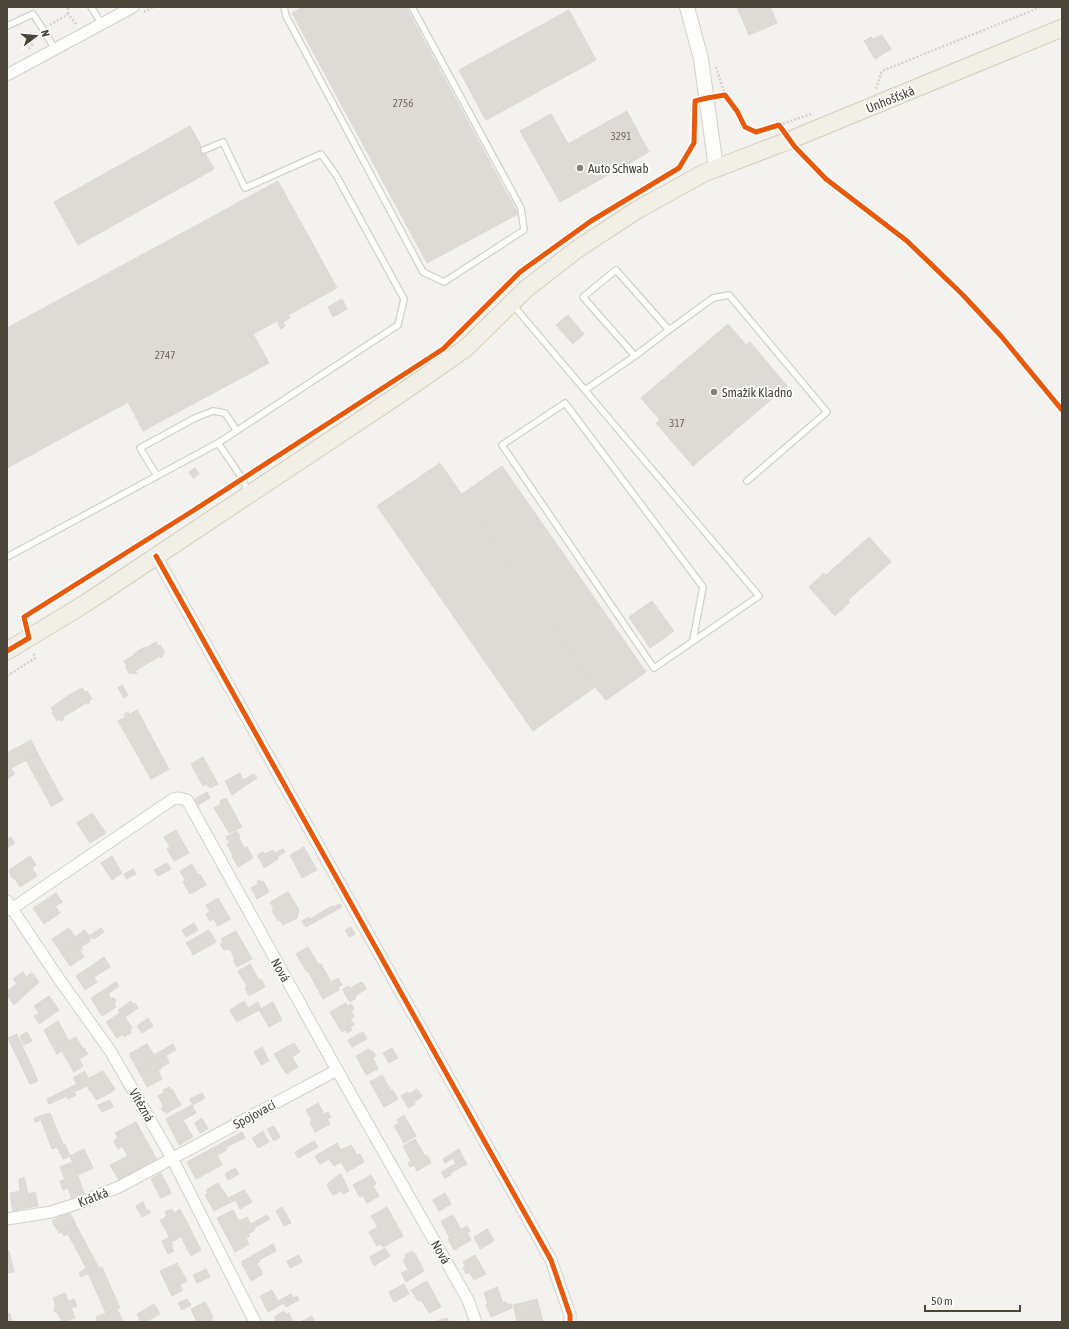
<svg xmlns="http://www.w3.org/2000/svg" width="1069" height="1329" font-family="'Asap Condensed',sans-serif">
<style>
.building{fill:#dedbd6;stroke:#dcd9d4}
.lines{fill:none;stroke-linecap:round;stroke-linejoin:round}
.service-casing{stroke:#d2d0cb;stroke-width:8}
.minor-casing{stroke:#d2d0cb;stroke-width:13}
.tertiary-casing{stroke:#d2d0cb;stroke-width:16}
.primary-casing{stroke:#d6cebb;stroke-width:19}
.path{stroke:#d3d2cc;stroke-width:2.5;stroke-dasharray:2 2;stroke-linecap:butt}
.service{stroke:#fdfdfc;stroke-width:5.5}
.minor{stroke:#fdfdfc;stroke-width:11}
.tertiary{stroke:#fdfdfc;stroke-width:14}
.primary{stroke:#f2efe6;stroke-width:17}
.cycleway-casing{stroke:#fff;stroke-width:8}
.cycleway{stroke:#e8590c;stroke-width:5}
.poi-dot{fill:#868178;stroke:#fff;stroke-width:1.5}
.labels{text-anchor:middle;stroke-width:3.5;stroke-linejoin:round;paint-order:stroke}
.number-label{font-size:11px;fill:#706a61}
.street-label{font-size:13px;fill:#4b4439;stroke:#fff}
.poi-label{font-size:13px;fill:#4b4439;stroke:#fff;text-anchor:start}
</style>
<rect width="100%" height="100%" fill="#f4f2ee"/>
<path class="building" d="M303,7H406L518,214L427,263L292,13Z
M737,7H770L777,23L749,35Z
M569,10L596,60L486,120L459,70Z
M882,35L891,49L875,59L864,41L871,37L873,39Z
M627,111L649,152L560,202L520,131L551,114L568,144Z
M190,126L214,169L78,245L54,202Z
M278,181L337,288L288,315L290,318L283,322L285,326L281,329L277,321L253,334L269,363L143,431L128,402L7,468V328Z
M342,299L347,309L333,317L328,307Z
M568,315L584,334L573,344L556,325Z
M728,324L746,345L750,342L787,386L693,466L656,423L660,420L641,398Z
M440,463L595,687L533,731L377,506Z
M502,466L646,672L606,700L595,687L462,494Z
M195,468L199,474L193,478L189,472Z
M869,537L891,562L848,600L850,602L835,616L809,587L824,573L826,575Z
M652,601L674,631L650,648L629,617Z
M156,642L158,646L160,645L165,652L162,654L163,656L161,658L160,656L148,663L139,650L145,647L146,648Z
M139,650L148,663L135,671L137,673L134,674L133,672L130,674L125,667L127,665L124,661L134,655V654Z
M122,685L128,695L124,698L118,688Z
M82,688L85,692L87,691L92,699L89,700L90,702L88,704L87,702L75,710L66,697Z
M66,697L75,710L62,717L64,719L61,721L60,719L57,721L52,713L54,712L51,708Z
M137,710L169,769L151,779L118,721L126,717L124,714L128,712L129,715Z
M31,740L38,754L11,768L15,774L7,779V753Z
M38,754L63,800L51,806L26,760Z
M203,757L218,784L210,788L207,784L203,786L191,764Z
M240,773L243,780L229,788L225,781Z
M254,774L257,778L232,795L228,788Z
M207,792L210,798L198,805L195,799Z
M226,798L242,827L229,833L214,808L221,804L220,801Z
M92,813L106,833L90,843L77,823Z
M176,830L189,853L174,861L167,849L170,847L164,837Z
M237,831L240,837L230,843L226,837Z
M11,837L15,843L7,848V840Z
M239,838L245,849L233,856L227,844Z
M247,847L253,858L238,867L232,856Z
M304,847L317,870L302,878L290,855Z
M283,849L285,852L277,857L278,859L264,868L261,861Z
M273,850L275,853L261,861L257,855L263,852L265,854Z
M30,856L36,865L32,868L37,876L20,887L15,879L11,877L9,870Z
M112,856L122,873L112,880L101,863Z
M167,863L171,869L158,876L154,870Z
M192,864L198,875L188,881L194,892L190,894L183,882L185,880L180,871Z
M133,869L136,874L126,879L124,874Z
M200,874L206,885L194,892L188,881Z
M260,880L261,882L263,881L269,892L257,899L251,888L258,884L257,881Z
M288,892L299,910L297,918L283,925L280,920L278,921L272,910L274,909L270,902Z
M56,893L62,902L55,906L60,913L44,924L33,908Z
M218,898L230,919L218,926L214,919L210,921L206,914L210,912L206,905Z
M340,904L342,907L306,927L302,921L309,917L310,919L330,907L334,906V907Z
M194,923L198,930L186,937L182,930Z
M351,927L355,934L349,937L345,930Z
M69,928L75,937L85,930L89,936L62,954L52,939Z
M101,928L104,932L94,939L93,937L89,940L90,941L81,947L83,949L80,951L84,957L70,966L62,954Z
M209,930L213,936L190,949L186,943Z
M236,931L252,959L237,967L233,960L235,959L230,949L224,950L220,944L223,943L221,939Z
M213,936L216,942L193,955L190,949Z
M308,947L319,965L307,972L296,954Z
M104,957L110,967L94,977L88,968Z
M250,964L259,980L261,979L265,987L249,996L245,988L247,986L238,971Z
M321,964L331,982L338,978L342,985L338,987L339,990L323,999L308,971Z
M88,968L97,982L85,990L76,976Z
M23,972L26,977L32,973L39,982L14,1005L7,995V991L17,984L13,979Z
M116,982L119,986L108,994L111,999L114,998L116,1001L114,1003L116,1007L102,1016L91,998Z
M362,982L364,985L346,996L343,989L349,986L350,988Z
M364,985L366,989L355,996L356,998L350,1002L346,996Z
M49,996L59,1010L39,1024L34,1016L39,1013L34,1006Z
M131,1001L133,1005L120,1013L118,1010Z
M244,1001L248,1008L233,1016L230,1010Z
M258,1002L261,1009L237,1022L233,1016Z
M273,1002L282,1020L269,1027L259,1010Z
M135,1003L138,1008L125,1017L132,1028L130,1030L132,1032L124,1037L123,1034L117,1038L106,1022Z
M346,1003L348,1006L351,1004L354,1009L351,1011L354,1017L350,1018L354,1025L350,1027L352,1030L347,1033L346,1030L342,1032L330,1012Z
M148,1018L153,1026L142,1033L137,1026Z
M58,1021L69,1041L54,1049L44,1030Z
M27,1032L32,1041L24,1045L20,1036Z
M363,1032L367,1039L352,1047L348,1040Z
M17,1034L38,1081L30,1084L8,1038Z
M76,1037L83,1049L84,1048L88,1054L79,1059L83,1066L74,1072L62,1051L57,1054L54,1049Z
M294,1043L300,1052L292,1057L298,1067L286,1074L274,1054Z
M147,1044L154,1055L173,1044L176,1050L138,1070L129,1054Z
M262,1047L269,1061L261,1065L254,1052Z
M392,1048L398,1058L389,1063L383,1053Z
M369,1049L371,1052L373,1051L376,1056L373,1058L378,1069L366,1075L356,1056Z
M166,1055L169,1063L160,1068L161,1069L158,1071L162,1079L147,1087L138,1070Z
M85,1071L88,1078L77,1084L73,1078Z
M103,1071L115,1089L112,1092L96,1100L92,1092L91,1093L87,1086L74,1092L76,1095L68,1099L67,1096L49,1104L47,1099Z
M382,1075L391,1091L393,1090L398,1099L384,1107L370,1082Z
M169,1087L170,1090L172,1089L181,1105L167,1113L161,1110L163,1105L158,1096L164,1093L163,1090Z
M417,1089L420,1093L405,1102L401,1095L408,1092L409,1094Z
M202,1093L205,1098L193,1105L190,1099Z
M420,1093L422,1097L414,1102L415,1104L408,1108L405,1102Z
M110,1100L113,1107L102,1112L98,1105Z
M318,1103L324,1114L328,1112L331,1117L327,1119L330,1124L315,1132L310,1122L312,1121L306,1110Z
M192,1105L196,1113L183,1120L193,1137L179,1145L166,1119Z
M50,1113L63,1144H65L70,1156L63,1159L57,1147L52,1149L41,1120L35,1122L34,1118Z
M404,1115L416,1136L404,1143L394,1126L399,1123L397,1120Z
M202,1118L208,1129L200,1133L195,1123Z
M136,1122L156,1158V1161L120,1182L110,1165L128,1156L122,1146L118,1149L114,1141L118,1138L115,1133Z
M274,1126L280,1137L274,1141L267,1129Z
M263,1131L269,1142L258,1148L252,1138Z
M242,1132L245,1138L226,1147L227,1150L217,1155L222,1165L196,1179L187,1162Z
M415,1139L425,1156L427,1155L431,1163L417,1171L414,1165L410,1167L408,1163L411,1161L403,1146Z
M314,1141L318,1147L298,1158L295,1152Z
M337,1143L341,1150L351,1145L357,1155L360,1154L364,1162L347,1172L341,1162L334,1166L329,1159L320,1164L315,1156Z
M84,1149L93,1168L78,1175L70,1156Z
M459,1149L464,1159L456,1164L453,1158L445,1163L443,1159Z
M464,1159L467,1164L450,1173L451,1175L445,1178L441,1172Z
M73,1162L85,1196L72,1200L68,1188L63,1190L60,1181L65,1180L60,1167Z
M235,1168L239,1174L228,1180L225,1174Z
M161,1173L171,1193L161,1198L151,1179Z
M340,1174L344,1180L329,1189L327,1184Z
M371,1175L376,1184L373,1186L379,1196L367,1203L363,1195L360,1197L353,1185Z
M24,1177L31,1207L13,1211L10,1193L20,1191L19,1179Z
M344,1180L349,1191L343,1194L342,1190L333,1195L329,1189Z
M218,1183L228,1198L244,1190L247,1194L214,1211L205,1195L208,1193L206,1190Z
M35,1192L38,1206L31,1207L28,1194Z
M445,1193L451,1204L439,1211L433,1200Z
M247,1194L252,1202L240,1209L236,1200Z
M143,1202L147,1211L149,1210L150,1213L142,1217L136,1206Z
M282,1207L291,1223L284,1226L276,1211Z
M387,1207L403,1236L383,1247L381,1244L377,1246L369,1232L378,1227L371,1216Z
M172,1209L174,1213L180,1209L190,1228L170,1238L160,1220L167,1216L165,1212Z
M233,1210L239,1221L247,1217L251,1224L227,1237L217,1218Z
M69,1211L75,1223L59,1233L52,1221Z
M267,1215L270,1219L254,1228L255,1230L248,1234L250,1236L246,1238L249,1244L235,1252L227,1237Z
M453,1215L456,1221L444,1227L441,1221Z
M456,1221L461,1229L467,1226L470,1231L467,1233L471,1240L454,1250L448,1239L450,1238L444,1227Z
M75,1223L99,1268L81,1277L79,1273L86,1268L68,1234L64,1236L61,1231Z
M190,1228L201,1250L191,1256L181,1237L171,1242L173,1245L171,1246L174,1251L168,1254L162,1241Z
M487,1229L491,1235L477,1243L474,1237Z
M491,1235L494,1241L480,1249L477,1243Z
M273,1244L276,1251L259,1260L260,1262L257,1263L263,1274L251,1281L241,1262Z
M385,1248L390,1256L374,1266L370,1257Z
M9,1251L14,1272L7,1273V1252Z
M412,1251L414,1254L415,1253L424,1271L406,1282L401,1273L408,1270L403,1260L406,1258L405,1255Z
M299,1255L302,1262L290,1268L287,1261Z
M475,1255L486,1274L474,1280L469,1272L466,1274L463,1268L466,1267L463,1262Z
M177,1263L187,1281L169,1290L160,1271Z
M102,1267L120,1308L106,1313L88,1273Z
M206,1269L210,1277L197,1283L193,1275Z
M427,1281L441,1307L429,1313L421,1300L418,1301L411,1290Z
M180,1284L183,1290L172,1296L169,1290Z
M404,1284L409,1294L394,1302L389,1292Z
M497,1287L503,1303L506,1302L508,1305L511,1304L512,1308L491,1317L486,1305L488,1304L484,1293Z
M272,1290L278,1301L291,1294L293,1298L268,1312L260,1296Z
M65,1293L68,1301L74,1299L77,1306L71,1308L75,1318L62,1322L58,1313L55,1312L54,1309L56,1306L53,1298Z
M297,1296L299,1300L286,1307L284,1303Z
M187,1299L191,1305L182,1310L178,1303Z
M537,1299L540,1310L516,1316L513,1305Z
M205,1302L213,1317L211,1318L213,1322H197L191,1309Z
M154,1304L160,1314L145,1322H141L137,1314Z
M117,1309L123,1322H98L96,1317Z
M540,1310L543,1322H517L516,1316Z
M284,1311L286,1314L289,1313L293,1322H273L276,1320L274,1317Z
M10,1313L12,1322H7V1314Z
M312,1316L314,1320L309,1322H300Z
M447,1318L449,1322H434Z"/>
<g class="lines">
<g class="service-casing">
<path id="service" d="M91,7L102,24
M284,7L286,16L423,272L444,282L524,230L521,208L412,7
M7,26L33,14L43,29L55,49
M513,305L759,596L654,668L502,445L565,403L703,587L693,640
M635,356L669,330
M585,390L635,356L583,297L616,270L669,330L713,298L729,295L827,412L747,481
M218,443L242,478L248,492
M157,476L140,448L195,418L213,411L225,413L237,431
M7,557L218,443L398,325L404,299L336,175L321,154L245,188L223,142L204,150"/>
</g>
<g class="minor-casing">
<path id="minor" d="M7,75L133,7
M156,556L551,1260L570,1315V1322
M7,901L57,976L111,1052L172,1158L255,1322
M7,910L13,908L173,799L178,798L187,800L337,1070L468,1300L476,1322
M7,1219L51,1212L76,1204L119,1187L337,1070"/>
</g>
<g class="tertiary-casing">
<path id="tertiary" d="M687,7L701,59L716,168"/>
</g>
<g class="primary-casing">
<path id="primary" d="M7,651L86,603L400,394L466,348L526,289L576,250L637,210L704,173L790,140L1062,28"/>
</g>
<path class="path" d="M144,12L153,7
M68,14V7
M50,25L68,14L77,25
M29,49L32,45L35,33
M716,67L725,95
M876,89L882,71L1041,7
M779,125L811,114
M7,676L35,658L33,652"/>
<use href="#service" class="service"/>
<use href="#minor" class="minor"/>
<use href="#tertiary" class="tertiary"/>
<use href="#primary" class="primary"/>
<g class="cycleway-casing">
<path id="cycleway" d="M156,556L551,1260L570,1315V1322
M7,651L29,638L24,617L191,512L443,349L520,272L591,221L679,168L694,143L695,101L707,98L725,95L737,111L745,127L756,132L779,125L795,147L826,179L907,241L963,295L1001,336L1062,410"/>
</g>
<use href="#cycleway" class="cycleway"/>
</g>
<g class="poi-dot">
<circle cx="580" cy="168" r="4"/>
<circle cx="714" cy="392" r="4"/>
</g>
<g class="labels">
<g class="number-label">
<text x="403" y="107">2756</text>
<text x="621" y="140">3291</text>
<text x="165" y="359">2747</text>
<text x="677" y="427">317</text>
</g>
<g class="street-label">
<text transform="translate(890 99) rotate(-22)" y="5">Unhošťská</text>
<text transform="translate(281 970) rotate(61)" y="5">Nová</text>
<text transform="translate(142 1105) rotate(60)" y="5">Vítězná</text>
<text transform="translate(254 1114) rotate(-28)" y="5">Spojovací</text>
<text transform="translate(93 1197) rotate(-21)" y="5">Krátká</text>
<text transform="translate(441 1252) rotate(60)" y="5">Nová</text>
</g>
<g class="poi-label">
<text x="588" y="173">Auto Schwab</text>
<text x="722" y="397">Smažík Kladno</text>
</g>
</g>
<rect width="1069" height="1329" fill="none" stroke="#4b4439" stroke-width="16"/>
<g transform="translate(36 36) rotate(74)" stroke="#ffffff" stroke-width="3" paint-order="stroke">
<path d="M0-3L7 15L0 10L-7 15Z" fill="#4b4439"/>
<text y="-6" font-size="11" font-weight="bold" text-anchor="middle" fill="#4b4439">N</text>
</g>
<path d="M925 1305v6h95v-6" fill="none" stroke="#4b4439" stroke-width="2"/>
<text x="931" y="1305" font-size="12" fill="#4b4439" stroke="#ffffff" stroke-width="3" paint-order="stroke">50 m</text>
</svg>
